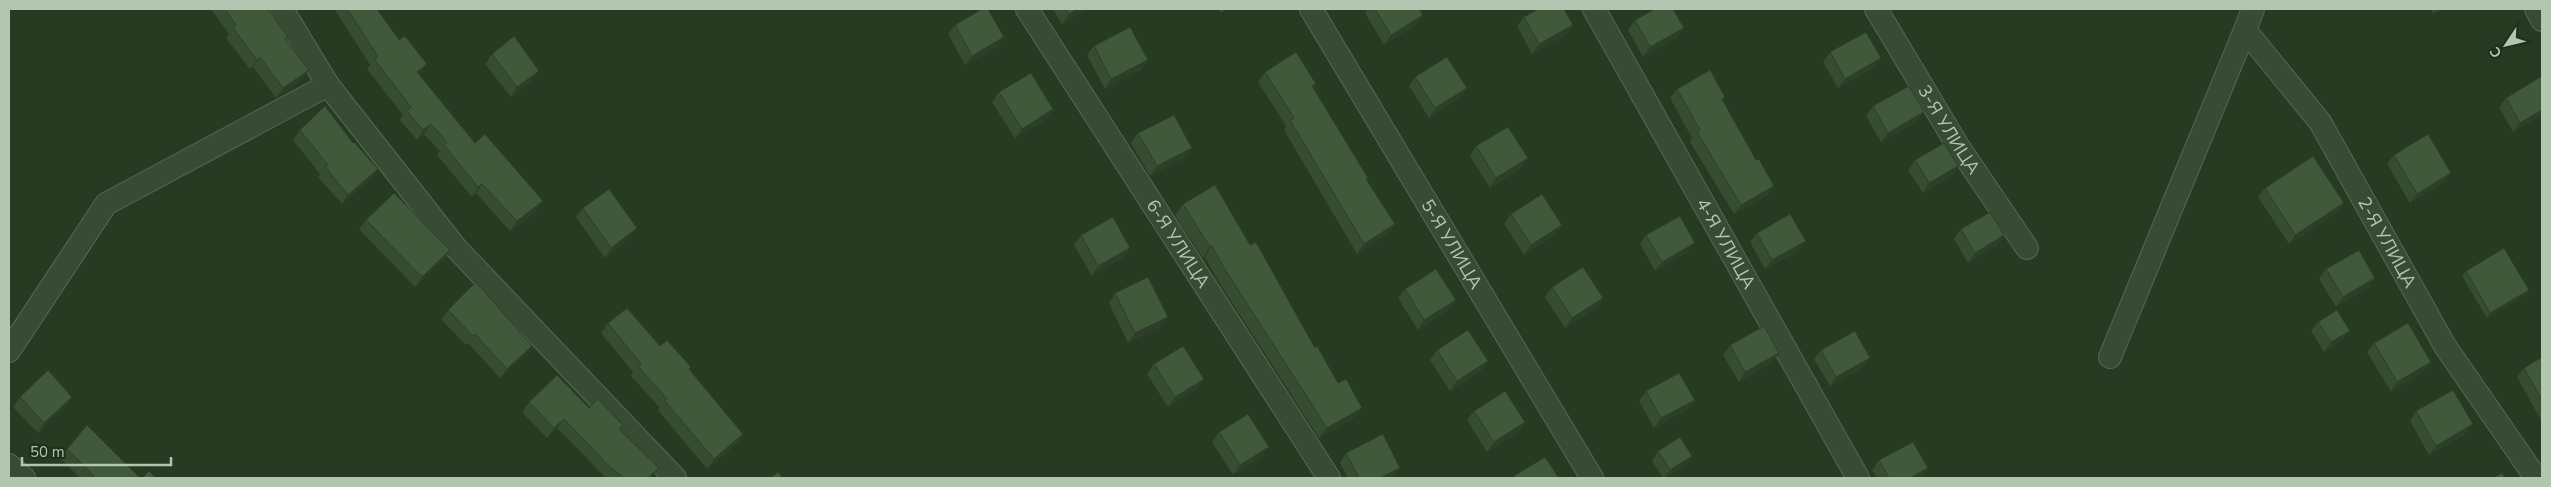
<svg xmlns="http://www.w3.org/2000/svg" width="2551" height="487" font-family="'Nunito Sans',sans-serif">
<style>
.lines{fill:none;stroke-linecap:round;stroke-linejoin:round}
.minor-casing{stroke:#566953;stroke-width:24}
.minor{stroke:#394b35;stroke-width:22}
.wall{fill:#374d32}
.shaded-wall{fill:#2d3e29}
.building{fill:#40593a;stroke:#2d3e29}
.labels{text-anchor:middle;stroke-width:4.5;stroke-linejoin:round;paint-order:stroke}
.street-label{font-size:18px;fill:#b3c7b0;stroke:#1e301a}
</style>
<rect width="100%" height="100%" fill="#263b21"/>
<g class="lines">
<g class="minor-casing">
<g id="minor">
<path d="M282,9L328,85L456,248L675,478"/>
<path id="s1" d="M1027,9L1329,478"/>
<path id="s2" d="M1311,9L1592,478"/>
<path id="s3" d="M1594,9L1858,478"/>
<path id="s4" d="M1876,9L1958,146L2027,248"/>
<path id="s5" d="M2253,9L2245,30L2320,122L2445,346L2536,478"/>
<path d="M2536,9L2542,20"/>
<path d="M9,351L106,204L328,85"/>
<path d="M2110,357L2245,30"/>
<path d="M9,465L24,478"/>
</g>
</g>
<use href="#minor" class="minor"/>
</g>
<path class="wall" d="M211,9H268L288,37L286,40L303,79L276,98L253,67L250,69L226,38L229,34Z
M336,9H377L399,40L427,64L419,75L475,143L537,211L510,231L476,193L472,197L437,155L440,151L424,134L417,140L400,120L403,115L367,69L370,65L335,10Z
M1053,9H1087L1062,24Z
M1218,9H1227L1221,13Z
M1368,9H1419L1416,25L1384,45L1365,13Z
M2430,9H2443L2434,14Z
M1524,17L1573,25L1566,35L1532,54L1517,26Z
M1635,20L1684,28L1677,38L1643,57L1628,30Z
M955,25L998,47L965,65L948,34Z
M1094,46L1148,60L1141,70L1105,89L1087,55Z
M1830,52L1881,58L1874,68L1838,88L1823,62Z
M492,54L532,81L511,97L485,64Z
M1265,72L1316,84L1313,87L1368,178L1367,180L1395,224L1388,234L1357,254L1284,130L1286,126L1258,82Z
M1415,77L1460,98L1429,118L1409,86Z
M1677,89L1725,97L1723,100L1756,160L1774,186L1768,195L1734,214L1690,142L1692,138L1670,98Z
M999,92L1053,109L1047,119L1015,138L992,102Z
M2506,98L2542,115L2513,132L2499,107Z
M1873,106L1917,122L1881,142L1866,116Z
M300,130L353,143L378,169L371,179L342,204L318,177L320,174L293,140Z
M1138,133L1192,148L1185,158L1150,176L1131,143Z
M1476,146L1528,158L1521,168L1490,188L1470,156Z
M2394,155L2445,182L2410,203L2387,164Z
M1915,160L1952,176L1923,193L1908,170Z
M2265,188L2337,213L2289,244L2258,197Z
M1183,204L1250,245L1315,348L1338,383L1362,408L1354,418L1319,438L1217,279L1205,257L1203,258L1175,215Z
M583,208L630,238L605,258L576,217Z
M1511,214L1562,225L1555,235L1524,255L1504,224Z
M366,220L450,250L444,260L415,287L359,229Z
M1961,229L1998,245L1968,263L1954,239Z
M1757,233L1799,251L1765,269L1750,242Z
M1081,235L1130,248L1124,257L1092,276L1074,245Z
M1646,235L1688,252L1655,271L1640,244Z
M2326,269L2375,278L2368,288L2336,307L2319,279Z
M2466,271L2529,290L2526,295L2487,318L2462,276Z
M1552,287L1603,298L1596,308L1565,328L1545,297Z
M1405,289L1456,300L1449,310L1418,330L1398,298Z
M1115,293L1161,327L1128,343L1109,303Z
M448,310L525,355L500,378L468,343L466,345L441,319Z
M2318,322L2343,340L2324,352L2311,331Z
M608,323L660,346L689,369L743,434L737,444L707,469L658,410L660,408L631,376L633,372L601,333Z
M2374,343L2431,362L2424,372L2391,392L2367,352Z
M1730,345L1779,353L1772,363L1739,382L1723,355Z
M1437,350L1488,361L1481,371L1450,391L1430,360Z
M1821,350L1863,367L1830,386L1814,359Z
M2542,357V419L2541,420L2517,377L2524,368Z
M1154,364L1204,379L1197,389L1168,407L1147,374Z
M1646,391L1695,400L1688,409L1654,428L1639,401Z
M20,397L66,406L38,433L13,407Z
M529,402L589,408L619,430L651,478H606L557,428L547,438L522,412Z
M1474,411L1525,422L1519,432L1487,452L1467,420Z
M2416,411L2466,434L2429,455L2410,421Z
M1219,432L1269,447L1262,457L1233,475L1212,442Z
M67,449L140,478H80L60,458Z
M1658,451L1692,456L1686,466L1666,478H1663L1652,461Z
M1346,453L1400,468L1393,477L1391,478H1348L1340,463Z
M1879,460L1928,468L1921,478H1877L1872,470Z"/>
<path class="shaded-wall" d="M1078,9H1087L1062,24L1069,14Z
M2438,9H2443L2434,14Z
M1423,15L1416,25L1384,45L1391,35Z
M1573,25L1566,35L1532,54L1539,44Z
M1684,28L1677,38L1643,57L1650,47Z
M1004,37L998,47L965,65L972,56Z
M260,57L253,67L250,69L257,60Z
M1881,58L1874,68L1838,88L1845,79Z
M1148,60L1141,70L1105,89L1111,79Z
M427,64L420,74L410,82L417,72Z
M309,70L303,79L276,98L283,88Z
M539,71L532,81L511,97L517,87Z
M1467,88L1460,98L1429,118L1435,108Z
M1053,109L1047,119L1015,138L1022,129Z
M2542,110V115L2513,132L2520,123Z
M1924,112L1917,122L1881,142L1888,133Z
M431,124L424,134L417,140L423,130Z
M1192,148L1185,158L1150,176L1157,166Z
M1528,158L1521,168L1490,188L1496,178Z
M1958,166L1952,176L1923,193L1929,183Z
M378,169L371,179L342,204L348,195Z
M2451,173L2445,182L2410,203L2417,194Z
M482,184L476,193L472,197L478,187Z
M1774,186L1768,195L1734,214L1741,205Z
M543,201L537,211L510,231L517,221Z
M2344,203L2337,213L2289,244L2295,235Z
M1395,224L1388,234L1357,254L1364,244Z
M1562,225L1555,235L1524,255L1531,245Z
M637,228L630,238L605,258L611,248Z
M2004,235L1998,245L1968,263L1975,253Z
M1806,241L1799,251L1765,269L1772,260Z
M1695,243L1688,252L1655,271L1662,262Z
M1212,246L1205,257L1203,258L1210,247Z
M1130,248L1124,257L1092,276L1098,266Z
M450,250L444,260L415,287L422,277Z
M2375,278L2368,288L2336,307L2343,297Z
M2529,290L2526,295L2487,318L2490,313Z
M1603,298L1596,308L1565,328L1572,318Z
M1456,300L1449,310L1418,330L1424,320Z
M1168,317L1161,327L1128,343L1135,333Z
M2350,331L2343,340L2324,352L2331,342Z
M532,346L525,355L500,378L507,369Z
M1779,353L1772,363L1739,382L1745,372Z
M1870,358L1863,367L1830,386L1836,377Z
M1488,361L1481,371L1450,391L1457,381Z
M2431,362L2424,372L2391,392L2397,382Z
M1204,379L1197,389L1168,407L1175,397Z
M72,397L66,406L38,433L44,423Z
M1695,400L1688,409L1654,428L1661,418Z
M1362,408L1354,418L1319,438L1327,428Z
M564,419L557,428L547,438L554,428Z
M1525,422L1519,432L1487,452L1494,442Z
M2473,424L2466,434L2429,455L2436,446Z
M743,434L737,444L707,469L714,459Z
M1269,447L1262,457L1233,475L1240,465Z
M1692,456L1686,466L1666,478H1665L1670,470Z
M659,468L651,478H648Z
M1400,468L1393,477L1391,478H1380Z
M1928,468L1921,478H1910Z"/>
<path class="building" d="M225,9H268L288,37L285,39L309,70L283,88L260,57L257,60L233,28L236,25Z
M347,9H377L399,40L405,36L427,64L417,72L475,143L485,134L543,201L517,221L482,184L478,187L444,145L447,142L431,124L423,130L407,111L411,107L374,59L378,56Z
M982,9H988L1004,37L972,56L955,25Z
M1066,9H1078L1069,14Z
M1375,9H1419L1423,15L1391,35Z
M1538,9H1564L1573,25L1539,44L1524,17Z
M1655,9H1673L1684,28L1650,47L1635,20Z
M1130,27L1148,60L1111,79L1094,46Z
M1866,32L1881,58L1845,79L1830,52Z
M514,36L539,71L517,87L492,54Z
M1296,52L1316,84L1312,86L1368,178L1366,179L1395,224L1364,244L1290,120L1294,118L1265,72Z
M1447,57L1467,88L1435,108L1415,77Z
M1710,70L1725,97L1722,99L1756,160L1759,159L1774,186L1741,205L1697,132L1700,130L1677,89Z
M1031,73L1053,109L1022,129L999,92Z
M2542,76V110L2520,123L2506,98Z
M1909,86L1924,112L1888,133L1873,106Z
M325,106L353,143L354,142L378,169L348,195L325,167L328,165L300,130Z
M1174,115L1192,148L1157,166L1138,133Z
M1508,127L1528,158L1496,178L1476,146Z
M2428,134L2451,173L2417,194L2394,155Z
M1944,143L1958,166L1929,183L1915,160Z
M2313,156L2344,203L2295,235L2265,188Z
M1215,185L1250,245L1256,242L1315,348L1317,346L1338,383L1346,379L1362,408L1327,428L1224,268L1212,246L1210,247L1183,204Z
M609,189L637,228L611,248L583,208Z
M394,193L450,250L422,277L366,220Z
M1542,194L1562,225L1531,245L1511,214Z
M1990,212L2004,235L1975,253L1961,229Z
M1790,214L1806,241L1772,260L1757,233Z
M1680,216L1695,243L1662,262L1646,235Z
M1113,217L1130,248L1098,266L1081,235Z
M2504,248L2529,290L2490,313L2466,271Z
M2359,250L2375,278L2343,297L2326,269Z
M1583,267L1603,298L1572,318L1552,287Z
M1436,269L1456,300L1424,320L1405,289Z
M1148,277L1168,317L1135,333L1115,293Z
M476,282L532,346L507,369L475,334L473,336L448,310Z
M627,308L660,346L667,340L691,367L689,369L743,434L714,459L665,401L667,399L638,366L641,364L608,323Z
M2337,310L2350,331L2331,342L2318,322Z
M2408,323L2431,362L2397,382L2374,343Z
M1764,326L1779,353L1745,372L1730,345Z
M1468,330L1488,361L1457,381L1437,350Z
M1855,331L1870,358L1836,377L1821,350Z
M1183,346L1204,379L1175,397L1154,364Z
M2542,357V400L2524,368Z
M48,370L72,397L44,423L20,397Z
M1679,373L1695,400L1661,418L1646,391Z
M557,375L589,408L598,399L623,425L619,429L659,468L648,478H624L609,466L564,419L554,428L529,402Z
M2453,390L2473,424L2436,446L2416,411Z
M1505,391L1525,422L1494,442L1474,411Z
M1248,414L1269,447L1240,465L1219,432Z
M87,425L140,478H96L67,449Z
M1383,434L1400,468L1380,478H1359L1346,453Z
M1680,437L1692,456L1670,470L1658,451Z
M1913,442L1928,468L1910,478H1889L1879,460Z
M1545,457L1559,478H1515L1514,476Z
M149,471L156,478H142Z
M778,472L783,478H771Z
M2502,473L2505,478H2493Z"/>
<g class="labels">
<g class="street-label">
<text dy="6" stroke="none"><textPath href="#s4" startOffset="141">3-Я УЛИЦА</textPath></text>
<text dy="6" stroke="none"><textPath href="#s2" startOffset="274">5-Я УЛИЦА</textPath></text>
<text dy="6" stroke="none"><textPath href="#s5" startOffset="279">2-Я УЛИЦА</textPath></text>
<text dy="6" stroke="none"><textPath href="#s1" startOffset="279">6-Я УЛИЦА</textPath></text>
<text dy="6" stroke="none"><textPath href="#s3" startOffset="269">4-Я УЛИЦА</textPath></text>
</g>
</g>
<rect width="2551" height="487" fill="none" stroke="#b3c7b0" stroke-width="20"/>
<g transform="translate(2506 45) rotate(235)" stroke="#1e301a" stroke-width="4" paint-order="stroke">
<path d="M0-4L9 19L0 12L-9 19Z" fill="#b3c7b0"/>
<text y="-8" font-size="14" font-weight="bold" text-anchor="middle" fill="#b3c7b0">С</text>
</g>
<path d="M22 457v8h149v-8" fill="none" stroke="#b3c7b0" stroke-width="2.5"/>
<text x="30" y="457" font-size="15" fill="#b3c7b0" stroke="#1e301a" stroke-width="4" paint-order="stroke">50 m</text>
</svg>
